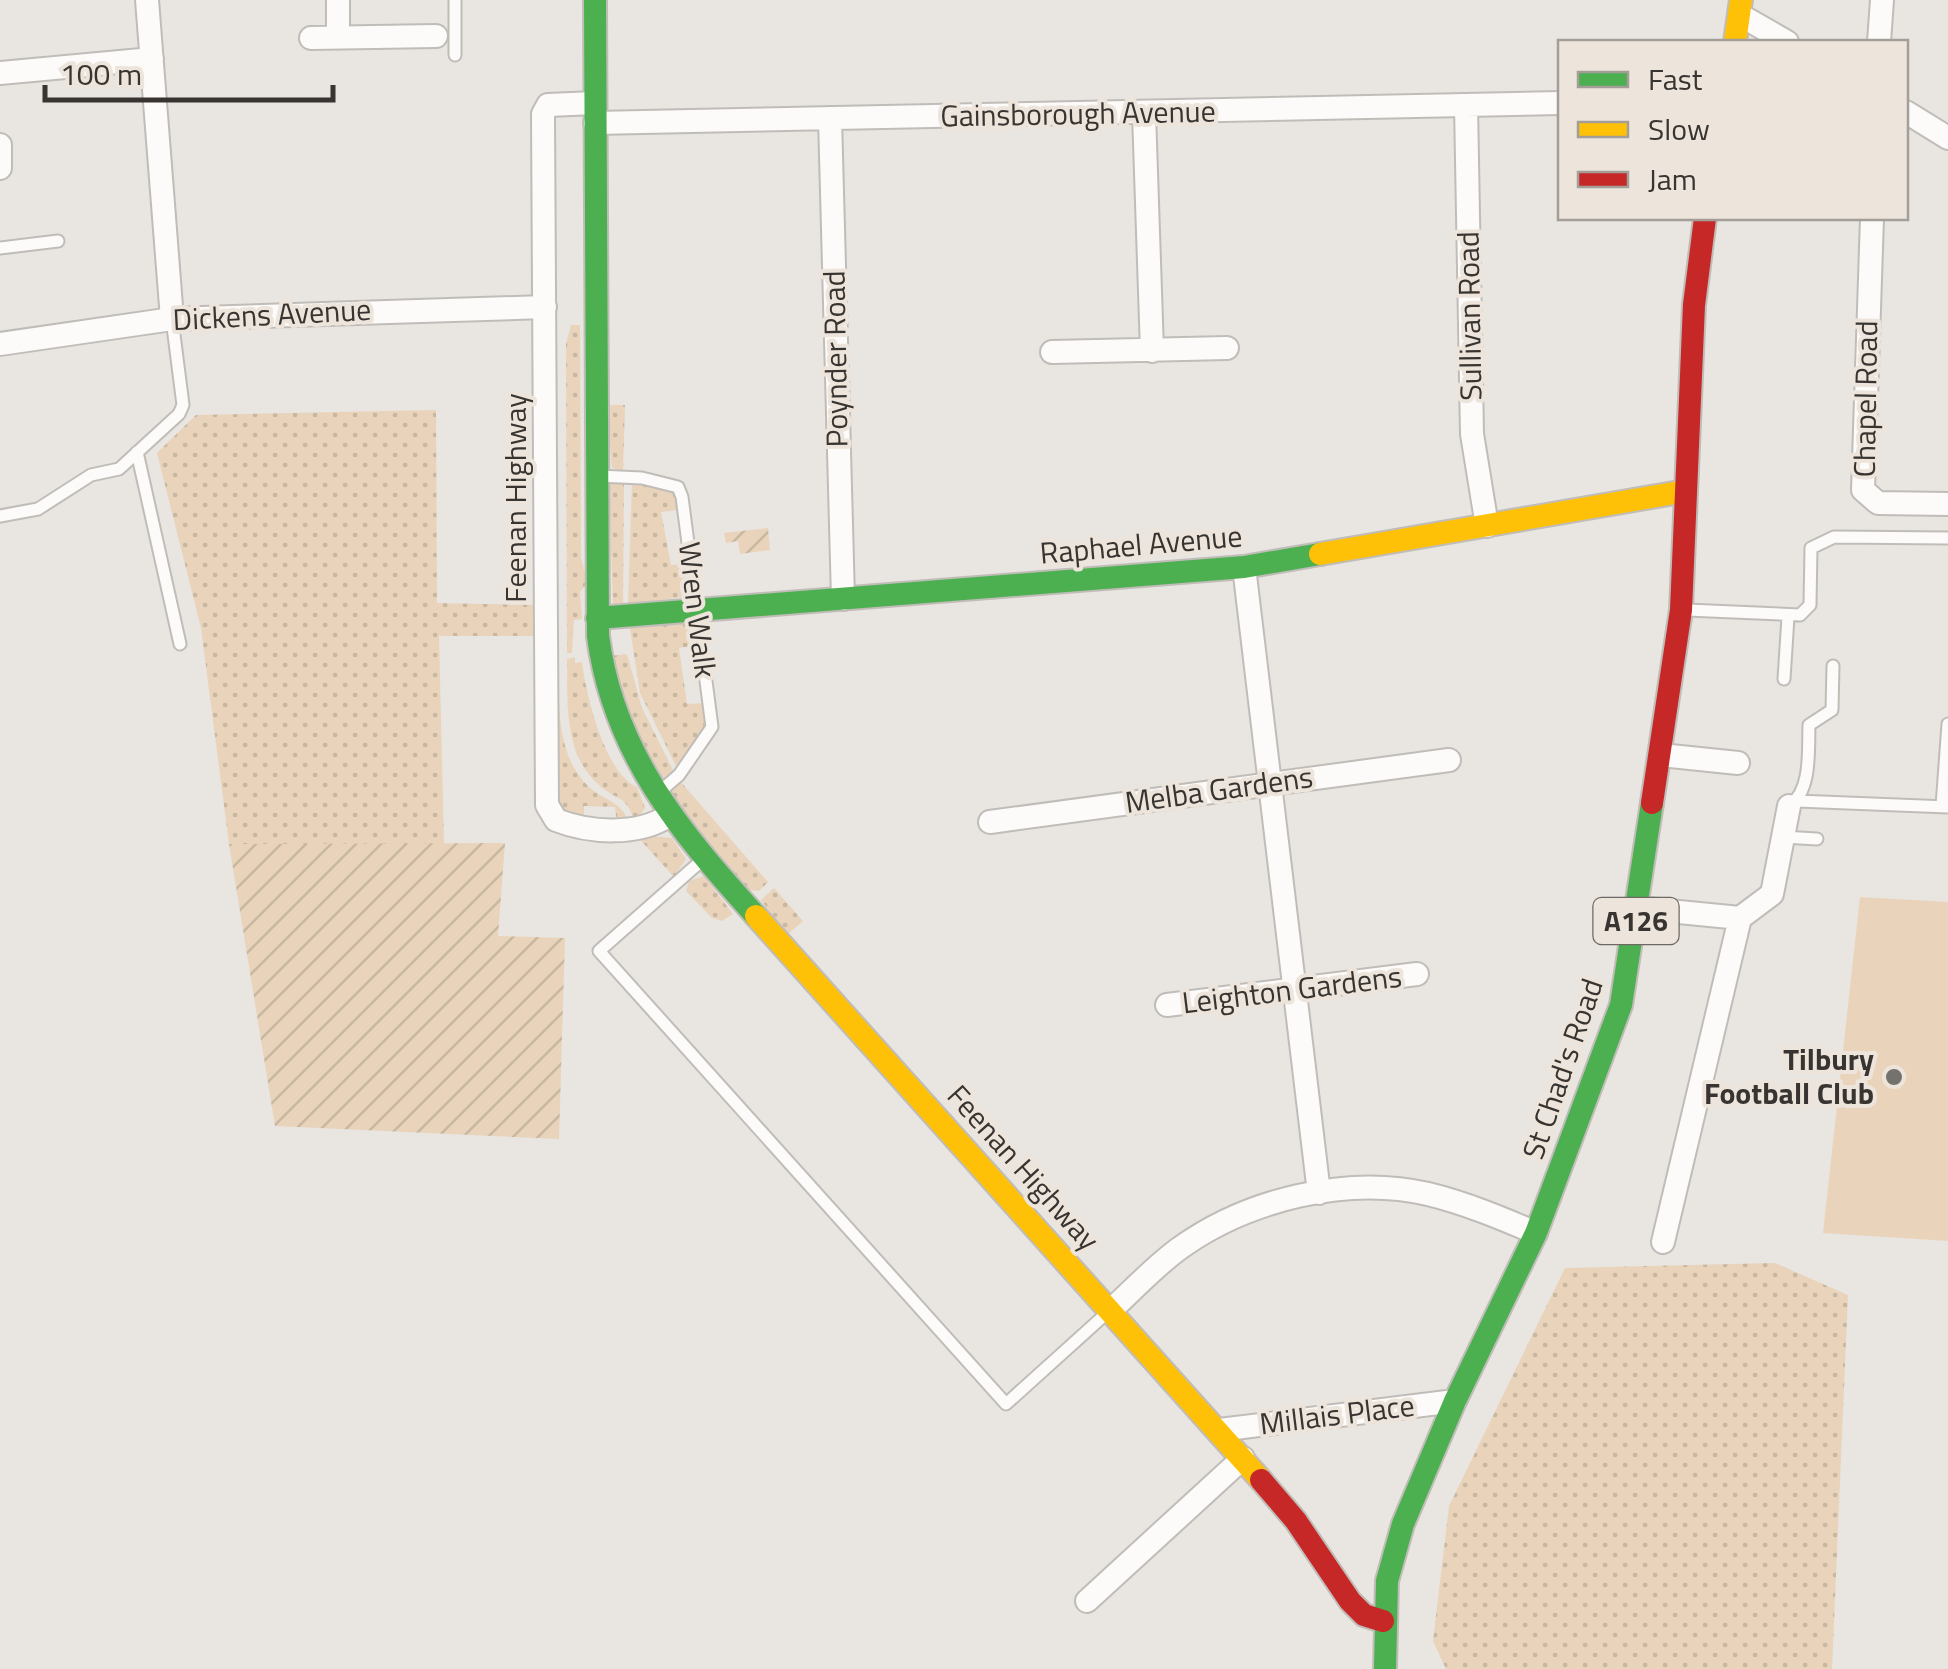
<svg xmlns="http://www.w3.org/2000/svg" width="1948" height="1669" font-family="'Titillium Web',sans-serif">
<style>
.grass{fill:url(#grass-dots)}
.garden{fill:url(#garden-furrows)}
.pitch{fill:#e9d4bb}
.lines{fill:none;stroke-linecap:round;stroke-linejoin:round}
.lane-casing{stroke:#c0bdb9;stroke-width:15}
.street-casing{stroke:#c0bdb9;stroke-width:26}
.fast-casing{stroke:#c0bdb9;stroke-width:26}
.slow-casing{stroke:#c0bdb9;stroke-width:26}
.jam-casing{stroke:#c0bdb9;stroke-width:26}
.lane{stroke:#fcfbfa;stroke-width:11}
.street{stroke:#fcfbfa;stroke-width:22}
.fast{stroke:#4caf50;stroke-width:22}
.slow{stroke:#ffc107;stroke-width:22}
.jam{stroke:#c62828;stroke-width:22}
.poi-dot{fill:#75726e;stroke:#ede5dc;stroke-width:4}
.labels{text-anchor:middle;stroke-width:8;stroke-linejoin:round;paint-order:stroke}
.shield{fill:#ede5dc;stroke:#6e6964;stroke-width:2.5}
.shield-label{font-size:28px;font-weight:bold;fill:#373431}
.street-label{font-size:30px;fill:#373431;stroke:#ede5dc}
.poi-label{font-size:30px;font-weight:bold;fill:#373431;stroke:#ede5dc;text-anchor:end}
</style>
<defs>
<pattern id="grass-dots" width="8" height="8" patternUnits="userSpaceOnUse" patternTransform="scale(2.5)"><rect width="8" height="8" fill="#e9d4bb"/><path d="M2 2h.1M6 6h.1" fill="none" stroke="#c8b7a1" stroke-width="1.8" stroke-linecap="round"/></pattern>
<pattern id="garden-furrows" width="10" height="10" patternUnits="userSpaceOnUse" patternTransform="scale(2.5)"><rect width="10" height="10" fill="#e9d4bb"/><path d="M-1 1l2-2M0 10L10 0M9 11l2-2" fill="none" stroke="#c8b7a1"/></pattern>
</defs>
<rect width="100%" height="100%" fill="#e9e5e0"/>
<path class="grass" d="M571,325H580L581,559L588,582L580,592L582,619L574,620L572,653H567L566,344Z
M606,405H625L623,471L612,468Z
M436,410L437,603L534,605V636H439L444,844H229L201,628L157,453L196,415Z
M614,480H624L623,610L613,609L609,484Z
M632,481L676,494L679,510L661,512L671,565L687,563L691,596L628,604Z
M691,618L698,645L679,648L687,704L705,703L707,724L678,770L640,693L629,622Z
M627,654L642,708L675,774L669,780L655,781L610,656Z
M575,657V663L582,662C586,695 605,774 637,787L645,808L635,822C626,794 618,802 599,785C563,754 568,702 567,659Z
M553,700H559C560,732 565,764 589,787C603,800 625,803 628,823L617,824L615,807L584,806V821L568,816L556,804Z
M679,780L768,882L759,891L748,890L670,795Z
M636,835L672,838L686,859L674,877Z
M704,876L733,914L722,921L712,918L686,891L689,881Z
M774,888L803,921L787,935L761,900Z
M1775,1263L1848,1295L1832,1669H1446L1433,1641L1449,1506L1565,1268Z"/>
<path class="garden" d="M768,528L770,550L740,554L738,541L726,543L724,533Z
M505,843L498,936L565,938L559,1139L275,1126L229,844Z"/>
<path class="pitch" d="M1860,897L1948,902V1241L1823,1233Z"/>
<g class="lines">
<g class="lane-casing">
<path id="lane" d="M455,0V55
M0,248L58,241
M137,452L180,644
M598,476L642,478L678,487L682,497L712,727L679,775L657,794
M0,516L38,509L91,475L119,469L179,414L183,405L172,319
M1687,610L1800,615L1810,605L1811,548L1834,537L1948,538
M1784,679L1788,617
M1797,801L1948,807
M1789,806C1812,791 1808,750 1809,725L1832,710L1833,666
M1942,806L1948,724
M1783,837L1817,839
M700,862L599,951L1006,1404L1108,1312"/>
</g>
<g class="street-casing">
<path id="street" d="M147,0L172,319
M338,0V37
M1740,15L1787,42
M311,38L436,36
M1879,42L1882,0
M0,73L152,59
M595,103L548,105L543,114L547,805L556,820C589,833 638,836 668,816
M1466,105L1472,434L1487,526
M1906,112L1948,138
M1144,113L1152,351
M830,118L843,599
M595,123L1560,103
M0,145V168
M1872,218L1863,490L1878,503L1948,504
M0,344L172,319L545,307
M1052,352L1227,348
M1244,567L1319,1193
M1661,755L1738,763
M990,822L1449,760
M1638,908L1740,918L1772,894L1789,806
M1167,1005L1417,974
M1663,1242L1740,918
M1111,1310C1133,1290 1155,1266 1180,1248C1247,1200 1346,1175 1428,1194C1465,1203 1501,1218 1536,1233
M1219,1430L1455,1401
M1087,1601L1243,1458"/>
</g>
<g class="fast-casing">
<path id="fast" d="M595,0L598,636C613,752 680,832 756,916
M597,618L1244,567L1320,554
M1385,1669L1387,1581L1403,1524L1455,1401L1536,1233L1621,1005L1652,803"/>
</g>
<g class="slow-casing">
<path id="slow" d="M1735,42L1741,0
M1320,554L1686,491
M756,916L1261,1480"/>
</g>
<g class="jam-casing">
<path id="jam" d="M1652,803L1681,610L1694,305L1705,218
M1261,1480L1296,1521L1350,1601L1364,1615L1383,1621"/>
</g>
<use href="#lane" class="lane"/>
<use href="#street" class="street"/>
<use href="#fast" class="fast"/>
<use href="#slow" class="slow"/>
<use href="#jam" class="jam"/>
</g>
<circle class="poi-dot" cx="1894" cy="1077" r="10"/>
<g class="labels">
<rect class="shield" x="1593.5" y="898" width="85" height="46" rx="8"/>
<g class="shield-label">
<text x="1636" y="931">A126</text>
</g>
<g class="street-label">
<text transform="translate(1078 114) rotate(-1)" y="10">Gainsborough Avenue</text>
<text transform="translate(272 315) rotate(-3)" y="10">Dickens Avenue</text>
<text transform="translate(1470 316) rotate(-91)" y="10">Sullivan Road</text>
<text transform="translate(836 359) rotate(-91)" y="10">Poynder Road</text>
<text transform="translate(1866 399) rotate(-89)" y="10">Chapel Road</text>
<text transform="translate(516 498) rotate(-90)" y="10">Feenan Highway</text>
<text transform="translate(1141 545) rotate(-5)" y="10">Raphael Avenue</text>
<text transform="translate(697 610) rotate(83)" y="10">Wren Walk</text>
<text transform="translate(1219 790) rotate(-8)" y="10">Melba Gardens</text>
<text transform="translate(1292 990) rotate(-7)" y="10">Leighton Gardens</text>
<text transform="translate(1563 1069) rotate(-71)" y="10">St Chad's Road</text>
<text transform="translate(1023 1168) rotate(48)" y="10">Feenan Highway</text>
<text transform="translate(1337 1415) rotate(-7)" y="10">Millais Place</text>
</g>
<g class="poi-label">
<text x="1874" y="1070">Tilbury<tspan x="1874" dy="34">Football Club</tspan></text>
</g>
</g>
<rect x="1558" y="40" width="350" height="180" fill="#ede5dc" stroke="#a49e98" stroke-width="2.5"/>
<rect x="1578" y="72" width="50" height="15" fill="#4caf50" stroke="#a49e98" stroke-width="2.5"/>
<text x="1648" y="90" font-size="30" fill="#373431">Fast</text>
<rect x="1578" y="122" width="50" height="15" fill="#ffc107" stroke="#a49e98" stroke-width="2.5"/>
<text x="1648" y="140" font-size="30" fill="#373431">Slow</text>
<rect x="1578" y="172" width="50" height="15" fill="#c62828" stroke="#a49e98" stroke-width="2.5"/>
<text x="1648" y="190" font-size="30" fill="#373431">Jam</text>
<path d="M45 85v15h288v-15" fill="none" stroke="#373431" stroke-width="5"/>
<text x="60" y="85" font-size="30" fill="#373431" stroke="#ede5dc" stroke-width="8" paint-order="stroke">100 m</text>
</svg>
